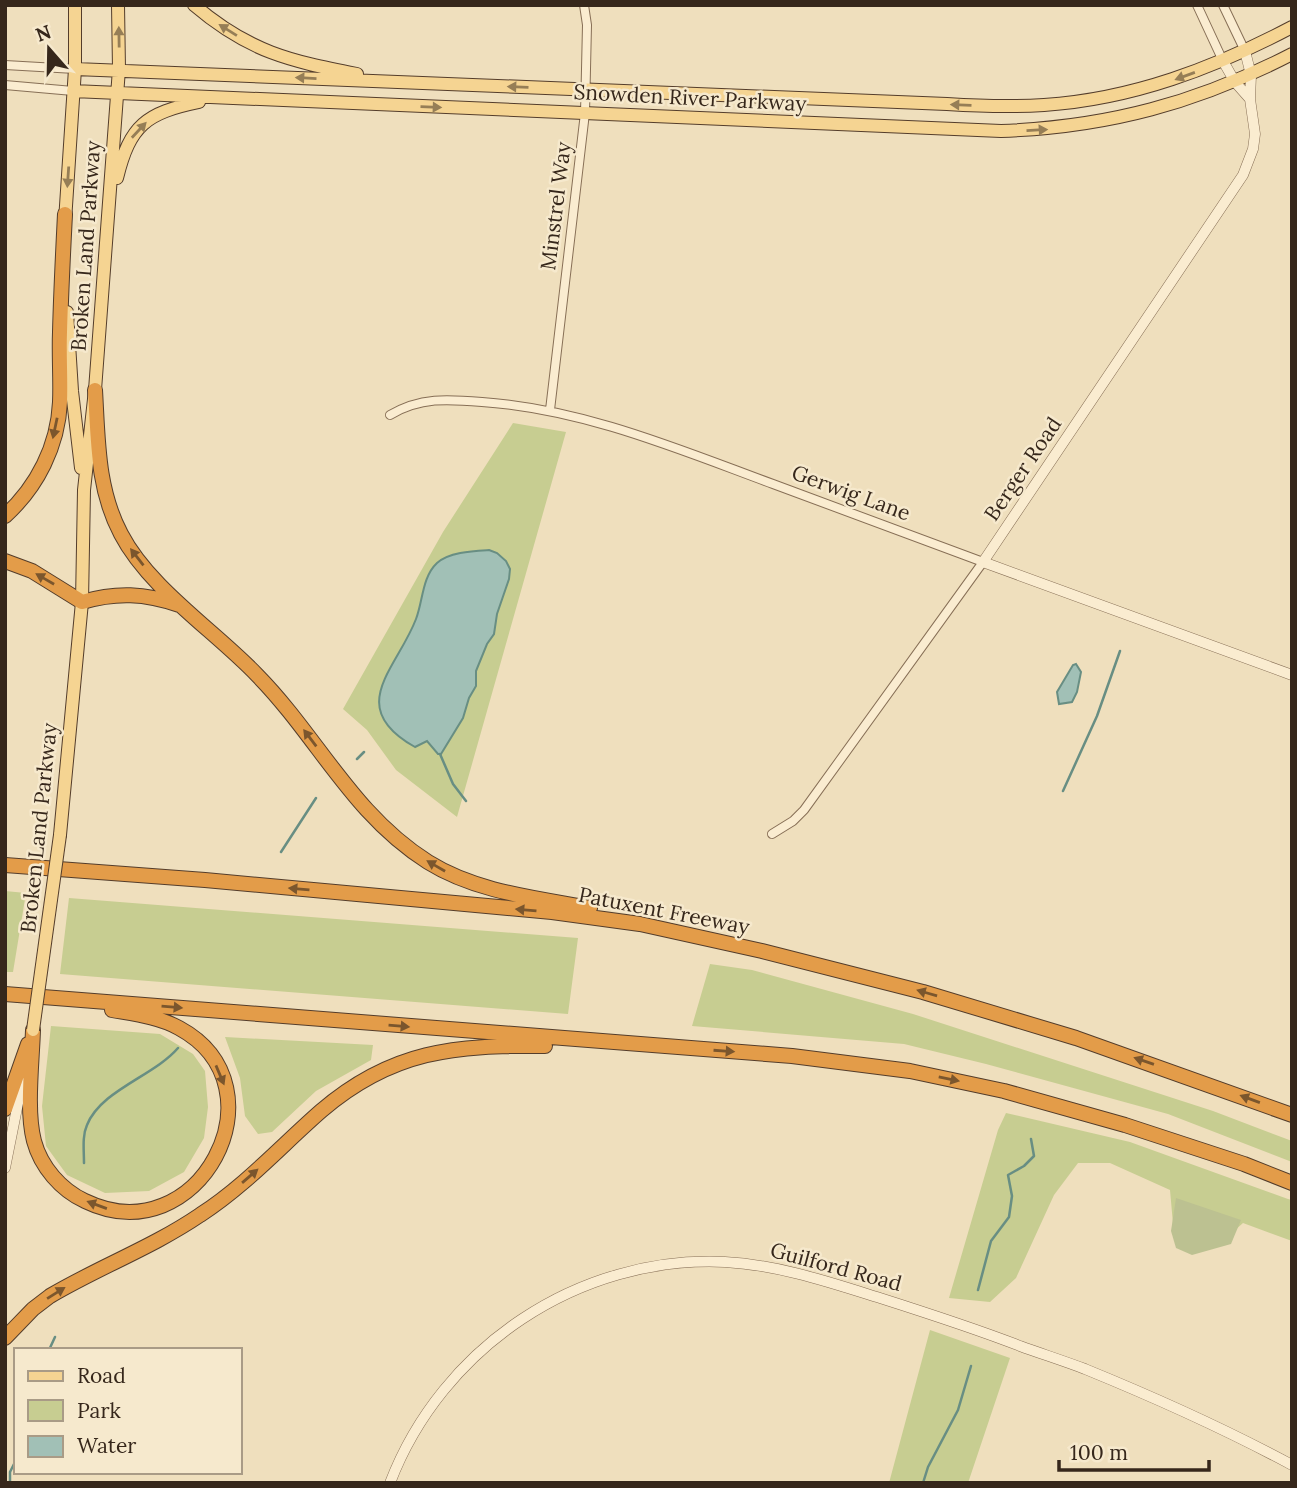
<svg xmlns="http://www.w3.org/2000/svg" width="1297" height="1488" font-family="Lora,serif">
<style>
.green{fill:#c7cd91}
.cemetery{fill:#bcc191}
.water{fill:#a1c0b6;stroke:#688e83;stroke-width:2}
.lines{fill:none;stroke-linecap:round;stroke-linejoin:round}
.stream{stroke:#688e83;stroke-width:2.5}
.minor-casing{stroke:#876f56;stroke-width:10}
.tertiary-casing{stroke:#876f56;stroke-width:11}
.primary-casing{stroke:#543d2b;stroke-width:14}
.motorway-casing{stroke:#543d2b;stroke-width:16}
.minor{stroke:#faecd0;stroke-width:8}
.tertiary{stroke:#faecd0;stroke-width:10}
.primary{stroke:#f5d492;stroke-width:12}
.motorway{stroke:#e39c49;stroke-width:14}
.primary-bridge-casing{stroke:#543d2b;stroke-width:14;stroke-linecap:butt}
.primary-bridge{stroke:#f5d492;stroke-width:12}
.oneway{fill:#967e56}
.oneway2{fill:#7b562d}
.labels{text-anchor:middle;stroke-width:5;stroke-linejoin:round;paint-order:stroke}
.street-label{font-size:21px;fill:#36271b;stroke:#f6e9cd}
</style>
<rect width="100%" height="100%" fill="#efdfbd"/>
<path class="green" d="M513,423L566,432L457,817L396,770L367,730L343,709L443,532Z
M5,891L26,893L13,972H5Z
M69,898L578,938L568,1014L60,974Z
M710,964L752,970L913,1014L1213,1111L1292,1141V1162L1168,1114L986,1064L904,1044L692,1026Z
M51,1026L160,1034L193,1054L205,1071L208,1107L204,1138L184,1172L149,1191L105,1193L67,1175L46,1146L42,1106Z
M225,1037L373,1045L371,1060L316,1091L272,1132L258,1134L245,1116L240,1078Z
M1006,1113L1130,1142L1288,1199L1292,1200V1241L1243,1223L1225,1239L1174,1235L1170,1190L1110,1163H1078L1054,1195L1016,1278L990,1302L949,1298L998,1130Z
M930,1330L1010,1358L968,1483H889Z"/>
<path class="cemetery" d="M1176,1198L1241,1220L1231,1244L1192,1255L1176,1248L1171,1231Z"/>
<path class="water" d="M489,550L497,553L506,561L510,569L509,579L497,614L494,634L487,644L476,671V686L469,698L463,718L441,754H438L427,741L415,747C344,707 397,669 416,619C423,601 422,577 437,563C449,552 473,551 489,550Z
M1076,664L1081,672L1077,692L1072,702L1059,704L1057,692L1073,665Z"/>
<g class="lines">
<path class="stream" d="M440,754L453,784L466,801
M357,759L364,752
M1063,791L1097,716L1120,651
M281,852L316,798
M84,1163C84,1150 82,1136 87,1125C101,1090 154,1076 178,1048
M978,1290L991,1241L1009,1217L1012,1196L1008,1175L1024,1166L1034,1156L1031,1139
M49,1350L55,1337
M10,1483V1472L16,1460
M923,1483L928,1467L958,1410L971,1366"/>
<g class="minor-casing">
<path id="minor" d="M1197,5L1223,61
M1223,5L1245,51
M5,65L75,69
M5,85L73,91
M550,410L585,113L587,25L584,5
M390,415C420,397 448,399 482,402C584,409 678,449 773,484C843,510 913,536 983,562L804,810L793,821L772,834"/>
</g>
<g class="tertiary-casing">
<path id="tertiary" d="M1245,51L1251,75L1250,99L1255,134L1253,149L1243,175L983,562L1292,675
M1223,61L1235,82L1250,99
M5,1168L25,1068
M390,1483C442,1347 579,1255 725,1262C779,1265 829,1282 880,1298C927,1313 974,1328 1020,1346C1042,1354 1064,1361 1085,1369C1156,1398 1225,1429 1292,1465"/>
</g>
<g class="primary-casing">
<path id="primary" d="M194,5C249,52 290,61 357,74
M75,69L947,104C979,106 1012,107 1044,105C1133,99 1214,68 1292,27
M73,91L1001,131C1108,127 1197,103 1292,54
M117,178C130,125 146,113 199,102
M65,221L75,69V5
M67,312L72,391L81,468
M60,835L82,602L84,490L95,390L119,69L118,5"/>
</g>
<g class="motorway-casing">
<path id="motorway" d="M95,390C98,440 97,489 121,534C149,588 215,631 257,675C318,737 352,814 428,862C476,892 536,898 590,908
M5,516C37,487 58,446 60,402C61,379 59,356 60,332C61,293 63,253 65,214
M5,561L32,571L82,602C116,592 145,593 179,605
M5,865L205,880L552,912L640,924L762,951L923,992L1076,1038L1292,1115
M5,994L792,1056L910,1071L1004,1091L1125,1125L1244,1164L1292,1183
M33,1030C32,1062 26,1111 34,1141C41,1167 61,1190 85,1201C198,1256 288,1087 179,1028C159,1017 134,1014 112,1010
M5,1109L28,1044
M5,1338L33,1309L50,1296C99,1267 153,1247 200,1215C245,1186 281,1146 321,1111C392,1050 455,1045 545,1046"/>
</g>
<use href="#minor" class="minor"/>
<use href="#tertiary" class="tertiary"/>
<use href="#primary" class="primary"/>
<use href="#motorway" class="motorway"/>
<g class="primary-bridge-casing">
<path id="primary-bridge" d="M33,1030L60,835"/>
</g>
<use href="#primary-bridge" class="primary-bridge"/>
</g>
<defs><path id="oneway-solid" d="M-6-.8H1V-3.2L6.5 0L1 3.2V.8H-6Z" transform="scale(1.75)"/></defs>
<g class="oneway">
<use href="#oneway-solid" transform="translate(228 30) rotate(-148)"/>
<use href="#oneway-solid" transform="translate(119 37) rotate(-91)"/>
<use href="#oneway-solid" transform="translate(1185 76) rotate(160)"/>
<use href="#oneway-solid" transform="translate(306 78) rotate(-177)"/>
<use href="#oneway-solid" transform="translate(518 87) rotate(-178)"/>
<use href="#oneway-solid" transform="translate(961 105) rotate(-178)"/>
<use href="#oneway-solid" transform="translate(431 107) rotate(2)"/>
<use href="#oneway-solid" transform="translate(139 130) rotate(-47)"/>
<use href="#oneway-solid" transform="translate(1037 130) rotate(-3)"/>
<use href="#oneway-solid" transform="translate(68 177) rotate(94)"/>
</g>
<g class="oneway2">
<use href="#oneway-solid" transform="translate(55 428) rotate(102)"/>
<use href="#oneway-solid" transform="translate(137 557) rotate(-128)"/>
<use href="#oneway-solid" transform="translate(45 579) rotate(-150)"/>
<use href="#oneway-solid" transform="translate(310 738) rotate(-127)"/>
<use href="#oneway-solid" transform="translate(436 866) rotate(-150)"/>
<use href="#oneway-solid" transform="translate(299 889) rotate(-175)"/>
<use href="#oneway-solid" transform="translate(526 910) rotate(-175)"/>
<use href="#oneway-solid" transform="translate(927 993) rotate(-164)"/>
<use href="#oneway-solid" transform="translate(172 1007) rotate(5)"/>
<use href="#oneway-solid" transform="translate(399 1026) rotate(5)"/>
<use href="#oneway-solid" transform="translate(724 1051) rotate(4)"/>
<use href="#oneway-solid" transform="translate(1144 1061) rotate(-161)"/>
<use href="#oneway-solid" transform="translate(220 1075) rotate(67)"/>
<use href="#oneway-solid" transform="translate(949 1079) rotate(12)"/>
<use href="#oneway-solid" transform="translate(1250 1099) rotate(-160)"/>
<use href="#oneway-solid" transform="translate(250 1176) rotate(-41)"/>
<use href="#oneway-solid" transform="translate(97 1205) rotate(-160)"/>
<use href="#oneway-solid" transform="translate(56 1293) rotate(-32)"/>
</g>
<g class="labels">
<g class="street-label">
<text transform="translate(690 98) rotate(3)" y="7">Snowden River Parkway</text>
<text transform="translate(556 206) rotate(-83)" y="7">Minstrel Way</text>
<text transform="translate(86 246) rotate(-86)" y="7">Broken Land Parkway</text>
<text transform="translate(1023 469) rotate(-56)" y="7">Berger Road</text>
<text transform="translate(851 493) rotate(20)" y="7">Gerwig Lane</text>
<text transform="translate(39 828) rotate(-84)" y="7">Broken Land Parkway</text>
<text transform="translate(664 911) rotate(11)" y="7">Patuxent Freeway</text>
<text transform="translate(836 1267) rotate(15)" y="7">Guilford Road</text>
</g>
</g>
<rect width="1297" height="1488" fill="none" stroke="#36271b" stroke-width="14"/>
<rect x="14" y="1348" width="228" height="126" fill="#f6e9cd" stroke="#a99b86" stroke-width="2"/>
<rect x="28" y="1371" width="35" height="10" fill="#f5d492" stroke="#a99b86" stroke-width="2"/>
<text x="77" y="1383" font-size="21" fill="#36271b">Road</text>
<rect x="28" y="1400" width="35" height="21" fill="#c7cd91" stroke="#a99b86" stroke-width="2"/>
<text x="77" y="1418" font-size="21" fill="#36271b">Park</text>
<rect x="28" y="1436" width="35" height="21" fill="#a1c0b6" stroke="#a99b86" stroke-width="2"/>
<text x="77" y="1453" font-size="21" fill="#36271b">Water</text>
<g transform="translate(49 49) rotate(340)" stroke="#f6e9cd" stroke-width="5" paint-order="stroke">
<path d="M0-5L12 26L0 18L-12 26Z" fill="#36271b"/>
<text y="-10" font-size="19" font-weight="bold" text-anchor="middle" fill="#36271b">N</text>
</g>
<path d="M1059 1460v10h150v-10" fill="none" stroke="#36271b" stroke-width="3.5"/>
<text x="1070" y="1460" font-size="21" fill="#36271b" stroke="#f6e9cd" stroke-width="5" paint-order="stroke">100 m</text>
</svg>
